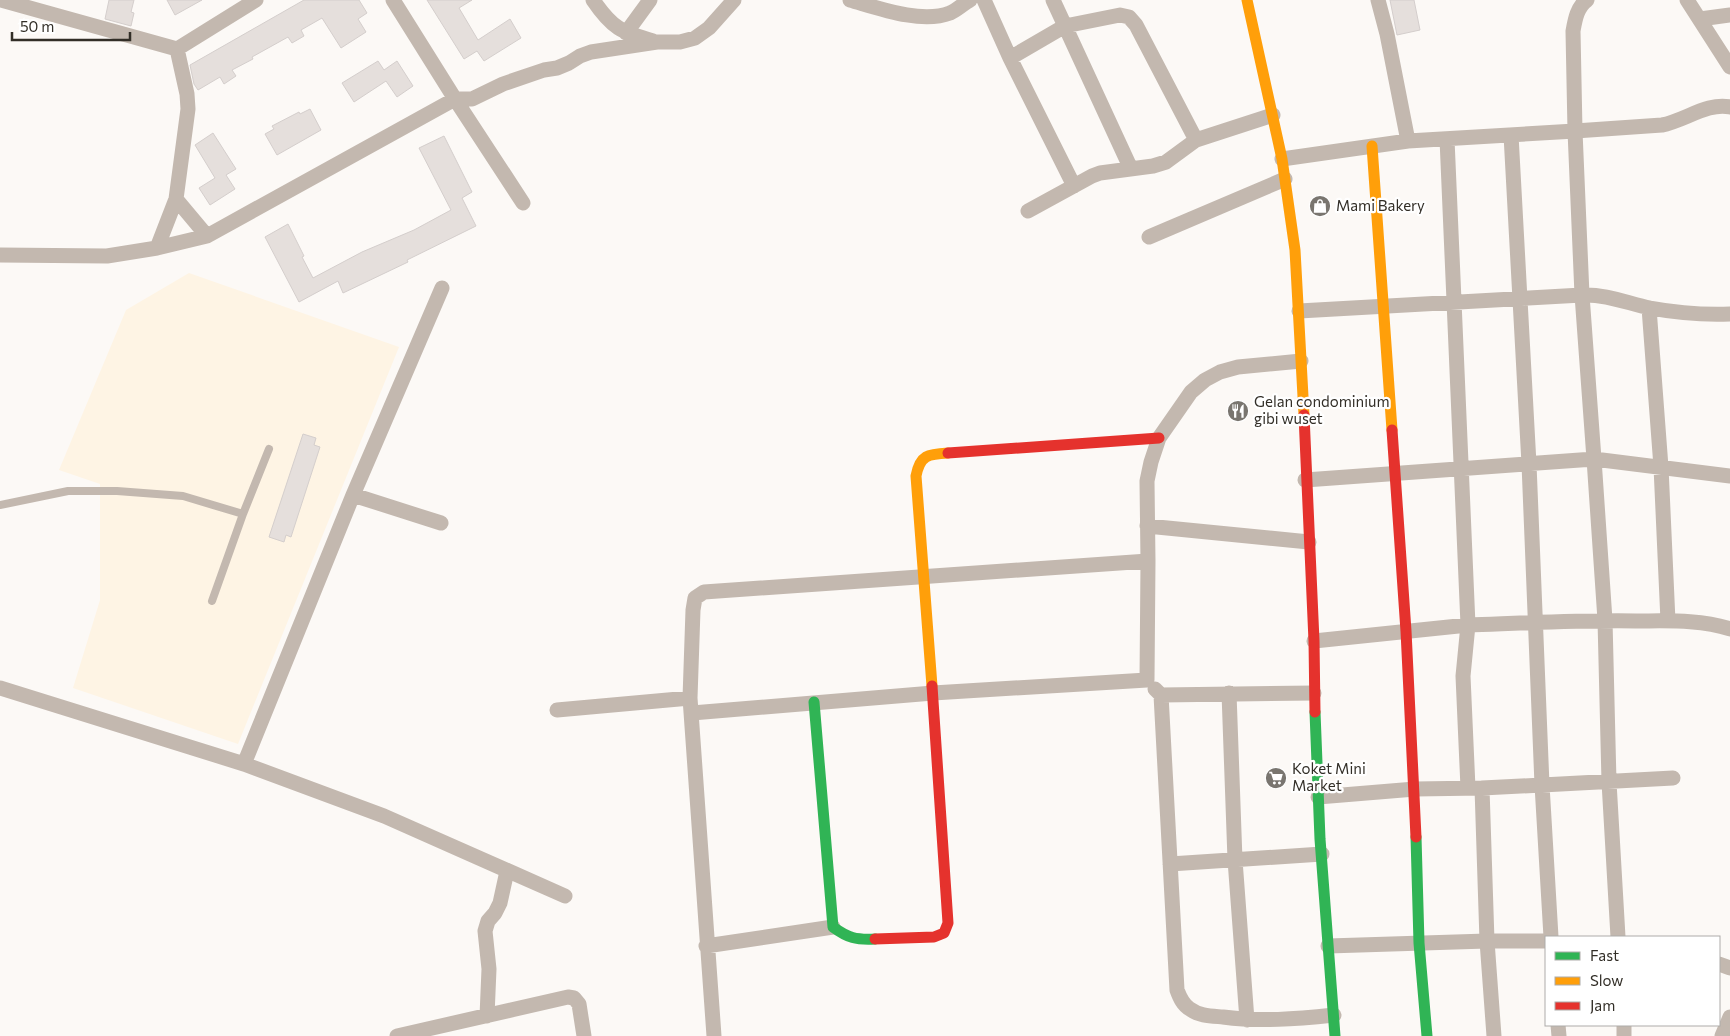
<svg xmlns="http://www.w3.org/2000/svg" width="1730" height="1036" font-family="Commissioner,sans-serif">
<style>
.built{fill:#fef4e4}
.building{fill:#e5dfdc;stroke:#d4cecc}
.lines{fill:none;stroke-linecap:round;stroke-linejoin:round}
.lane{stroke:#c3b8af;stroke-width:8}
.street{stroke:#c3b8af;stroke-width:15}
.fast{stroke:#30b455;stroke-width:11}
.slow{stroke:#ff9f0a;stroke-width:11}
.jam{stroke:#e5322d;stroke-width:11}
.labels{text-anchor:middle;stroke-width:4.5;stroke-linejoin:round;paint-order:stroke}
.poi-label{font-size:15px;fill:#322e27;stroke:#fff;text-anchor:start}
</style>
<rect width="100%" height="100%" fill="#fcf9f6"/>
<path class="built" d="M189,273L399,347L238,744L73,688L100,600V484L59,470L126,310Z"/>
<path class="building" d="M109,0H134L131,12L134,13L131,26L105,19Z
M167,0H202L175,15Z
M304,0H359L367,13L358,19L366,32L341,48L322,18L301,30L304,36L292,43L288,37L252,57L253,59L232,70L236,76L224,84L220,77L198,90L194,84L190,65Z
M427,0H472L459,8L478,40L510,19L521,38L484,61L477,51L464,59Z
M1390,0H1414L1420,30L1397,35Z
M378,61L384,70L397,61L413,86L397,97L386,81L354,102L342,83Z
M310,109L321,130L277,155L265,134L274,129L272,126L299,112L300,114Z
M213,133L236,169L226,175L235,189L210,205L199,188L215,178L195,145Z
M444,136L472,192L462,198L476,226L407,260L408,262L343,293L338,281L299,302L265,237L288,224L304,256L302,257L313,278L362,252L414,230L451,210L419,148Z
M303,434L316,438L314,445L320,447L291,537L286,535L284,542L269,537Z"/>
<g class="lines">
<path class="lane" d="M0,505L68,491H117L183,496L243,514
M212,601L243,514L269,449"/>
<path class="street" d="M1,0L177,49L256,0
M593,0C612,28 621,32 653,41
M850,0C878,8 921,24 950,13C957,10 963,4 970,0
M984,0L1010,58L1074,186
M1053,0L1131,169
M1378,0L1387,34L1408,141
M1687,0L1730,67
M1700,19L1730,15
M626,33L650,0
M1010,58L1065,26L1120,15L1129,17L1136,25L1196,140
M455,99H472L503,84L544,70L557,68L569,63L580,56L591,52L657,42H680L695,38L709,28L734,0
M455,99L523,203
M1730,107C1708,102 1684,121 1662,125L1575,131L1582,295C1606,294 1627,303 1650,308C1677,313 1702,315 1730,314
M1447,139L1468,625C1524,623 1580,620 1636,621C1666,621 1701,619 1730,629
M1282,159L1408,141L1575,131L1573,31C1575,20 1577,7 1587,0
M176,199L207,236
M1028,211L1092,176L1100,173L1153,166L1166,162L1196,140L1273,115
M1149,237L1285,179
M157,248L176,199L188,109L187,94L177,49
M0,255L107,256L157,248L207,236L455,99L393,0
M1649,308L1661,467L1668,621
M1299,311L1582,295L1594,459L1305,480
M353,495L441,523
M1147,526L1309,542
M1314,641L1468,625L1463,676L1468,788
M0,688L244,764L384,816L565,896
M1155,689L1161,695L1314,693
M1229,693L1235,860L1247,1020
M1161,695L1177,990C1180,998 1183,1005 1190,1009C1199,1016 1212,1016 1223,1017C1260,1022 1296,1019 1334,1015
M557,710L690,698
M692,713L933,693L1147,680L1148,561L1147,481L1151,462L1159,438L1191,392L1205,380L1220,372L1238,367L1301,361
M244,764L353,495L442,288
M1482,788L1542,785L1529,464L1511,135
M1318,797L1415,789L1482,788L1487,941H1546
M1170,864L1322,854
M1551,937L1542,785L1673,778
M1618,937L1609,782L1605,620L1594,459L1730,476
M706,946L833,927
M1328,946L1487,941L1494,1036
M1719,964L1730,968
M487,1016L489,969L485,931L488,921L495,913L500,903L507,871
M1558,1025L1559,1036
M1624,1025V1036
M397,1036L568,997L574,998L579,1004L584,1036
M714,1036L690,698L693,610L695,598L704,592L1148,561
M1722,1036L1730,1017"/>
<path class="fast" d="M814,702L833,927C848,938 856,940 875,939
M1315,712L1320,839L1335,1036
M1416,837L1419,943L1427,1036"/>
<path class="slow" d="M1247,0L1282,159L1295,250L1304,415
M1372,146L1392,430
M932,686L916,476C920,455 928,454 948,453"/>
<path class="jam" d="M1304,415L1314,641L1315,712
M1392,430L1406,631L1416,837
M948,453L1159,438
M875,939L934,937L944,933L948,923L932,686"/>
</g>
<defs>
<g id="shop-disc" transform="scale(1.125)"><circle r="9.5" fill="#79756f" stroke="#fff"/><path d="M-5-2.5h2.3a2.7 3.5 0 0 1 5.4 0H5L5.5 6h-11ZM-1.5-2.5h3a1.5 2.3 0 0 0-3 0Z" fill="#fff"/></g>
<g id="restaurant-disc" transform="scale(1.125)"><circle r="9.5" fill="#79756f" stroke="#fff"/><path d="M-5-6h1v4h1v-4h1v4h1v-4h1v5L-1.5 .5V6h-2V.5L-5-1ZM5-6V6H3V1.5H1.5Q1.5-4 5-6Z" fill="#fff"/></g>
<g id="supermarket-disc" transform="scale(1.125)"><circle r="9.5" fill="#79756f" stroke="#fff"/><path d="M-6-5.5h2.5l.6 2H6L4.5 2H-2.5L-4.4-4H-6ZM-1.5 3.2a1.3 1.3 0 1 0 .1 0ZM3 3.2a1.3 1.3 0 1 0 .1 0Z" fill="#fff"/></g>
</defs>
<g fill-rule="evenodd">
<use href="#shop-disc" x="1320" y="206"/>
<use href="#restaurant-disc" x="1238" y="411"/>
<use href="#supermarket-disc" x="1276" y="778"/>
</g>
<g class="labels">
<g class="poi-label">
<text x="1336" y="211">Mami Bakery</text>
<text x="1254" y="407">Gelan condominium<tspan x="1254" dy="17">gibi wuset</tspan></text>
<text x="1292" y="774">Koket Mini<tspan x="1292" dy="17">Market</tspan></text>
</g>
</g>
<rect x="1545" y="936" width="175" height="90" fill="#ffffff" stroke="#adaba9"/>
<rect x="1555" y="952" width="25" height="8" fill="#30b455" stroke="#adaba9"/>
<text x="1590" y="961" font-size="15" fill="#322e27">Fast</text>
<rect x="1555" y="977" width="25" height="8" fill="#ff9f0a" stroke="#adaba9"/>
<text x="1590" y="986" font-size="15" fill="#322e27">Slow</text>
<rect x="1555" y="1002" width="25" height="8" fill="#e5322d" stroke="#adaba9"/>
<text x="1590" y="1011" font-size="15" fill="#322e27">Jam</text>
<path d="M12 32v8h118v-8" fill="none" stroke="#322e27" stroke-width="2.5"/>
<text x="20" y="32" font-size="15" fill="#322e27" stroke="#ffffff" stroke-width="4" paint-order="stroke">50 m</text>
</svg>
